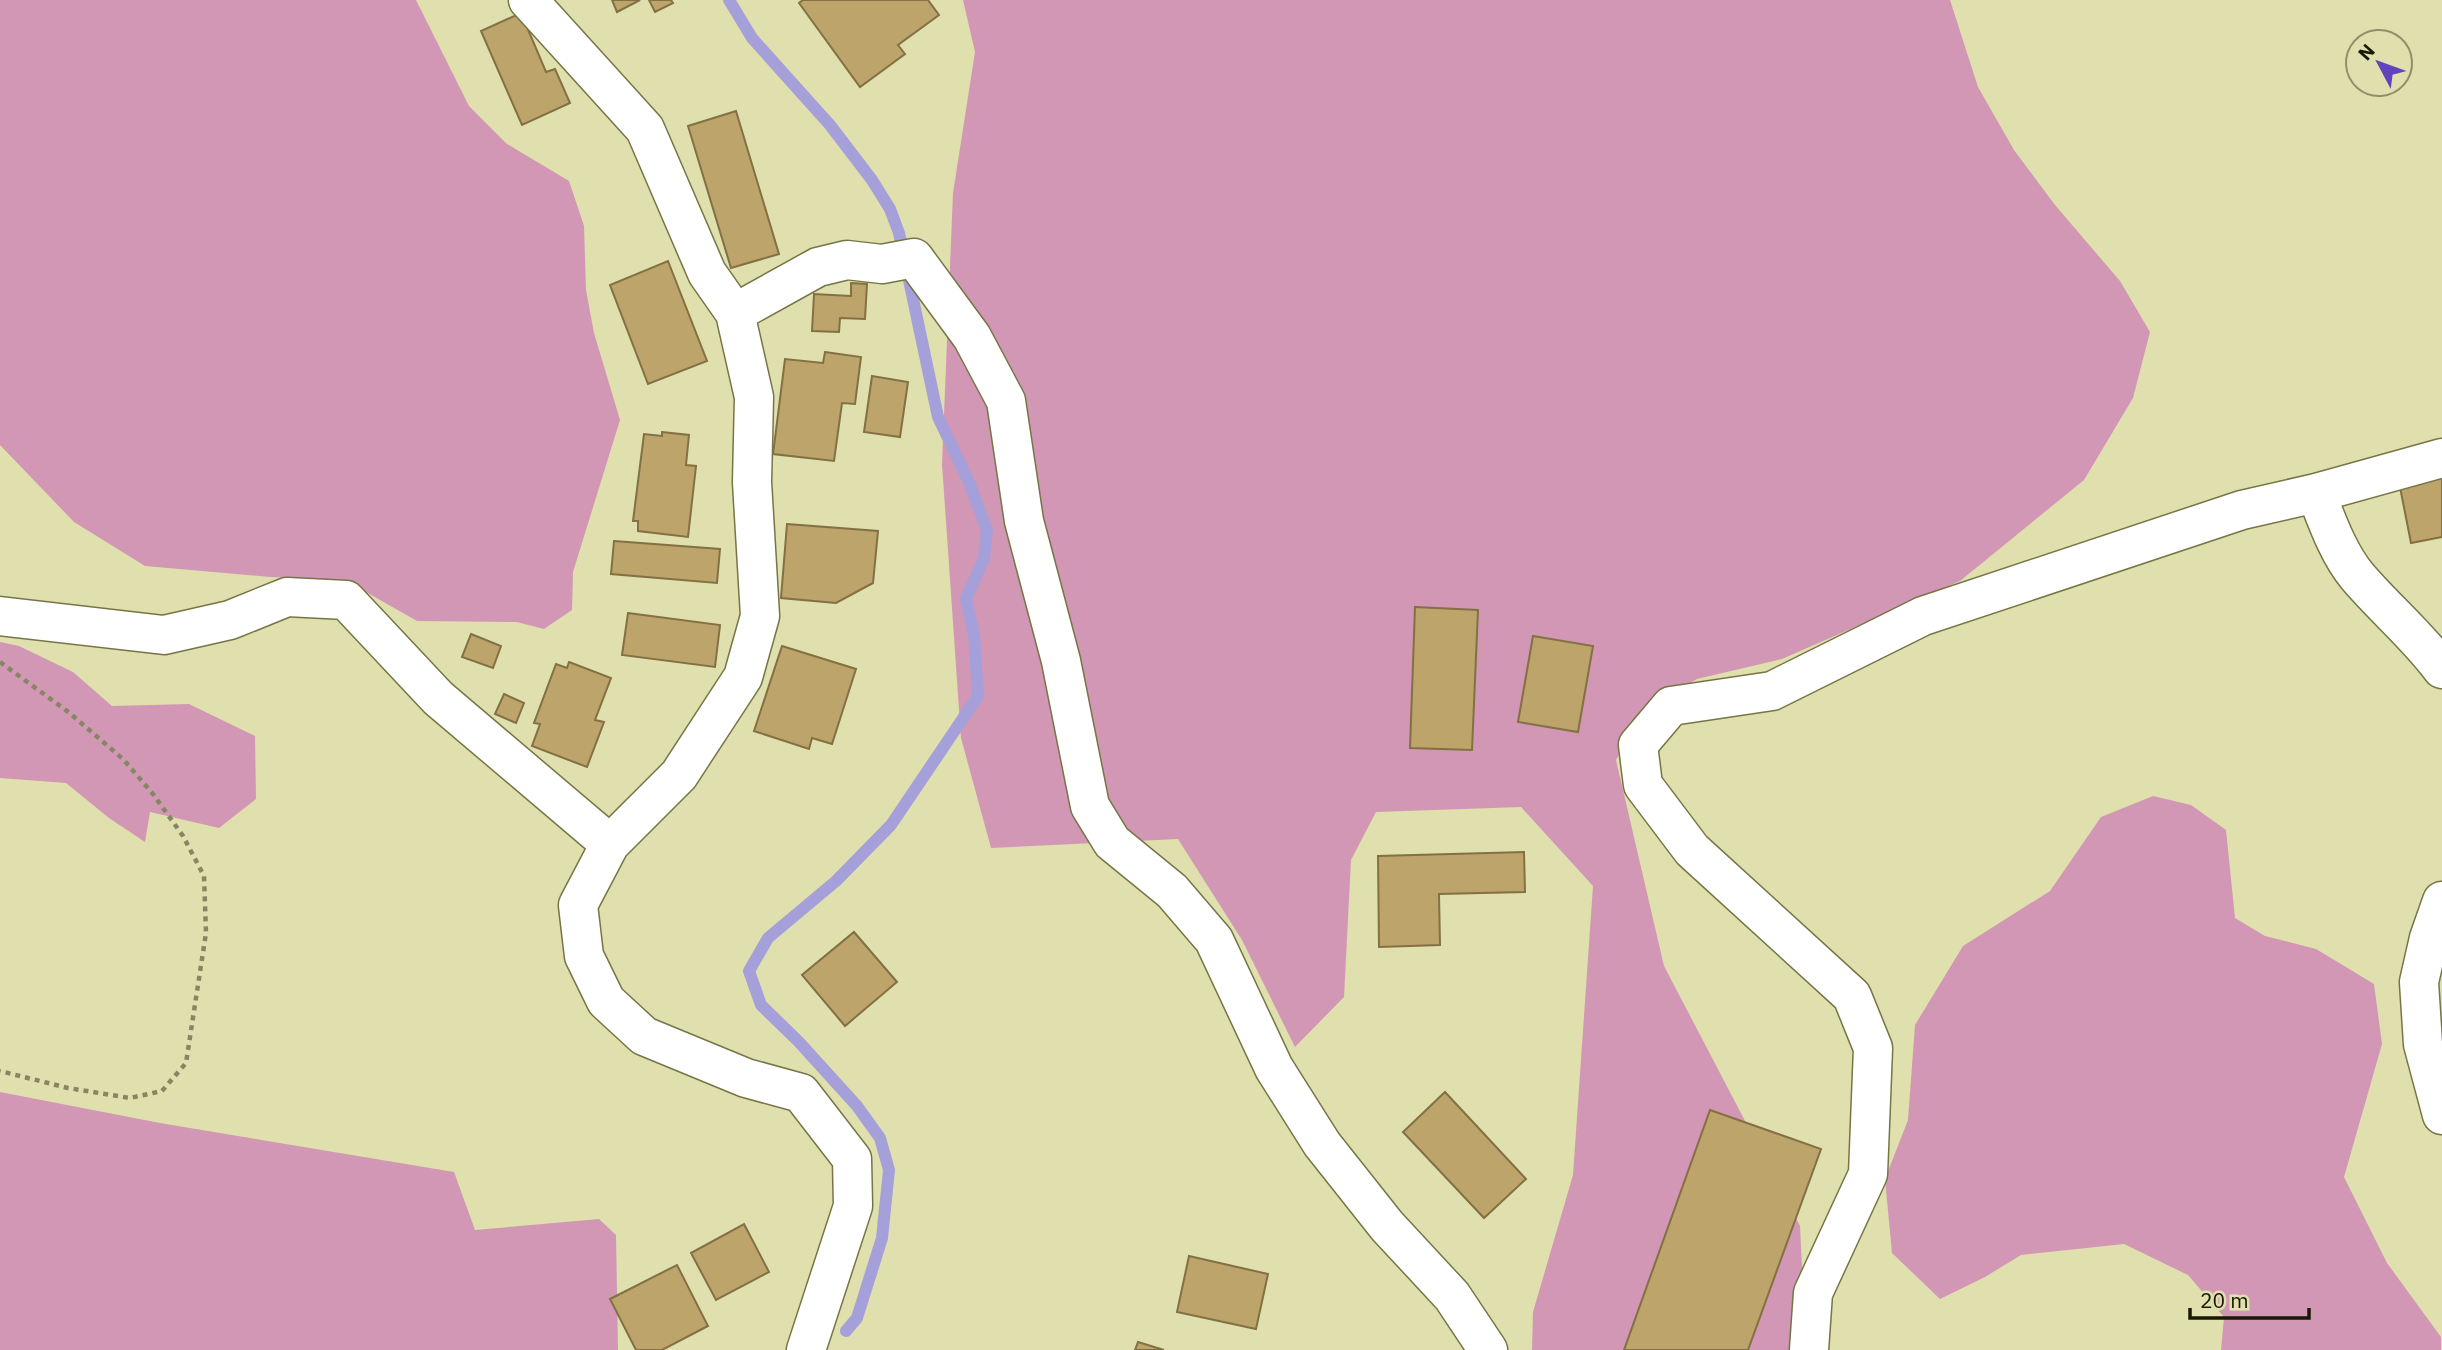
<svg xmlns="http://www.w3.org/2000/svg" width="2442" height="1350" font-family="'IBM Plex Sans',sans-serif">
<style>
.green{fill:#d297b4}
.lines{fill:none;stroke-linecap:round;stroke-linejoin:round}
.stream{stroke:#a5a0d9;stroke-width:12}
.building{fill:#bca46a;stroke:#837043;stroke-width:2}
.street-casing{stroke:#767546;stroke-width:41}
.path{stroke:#868762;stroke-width:4.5;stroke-dasharray:5 5;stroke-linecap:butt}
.street{stroke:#fff;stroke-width:38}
</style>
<rect width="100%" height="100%" fill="#dfe0ad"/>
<path class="green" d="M0,0H416L469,106L507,144L569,181L584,226L586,290L594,333L620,420L573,572L572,610L544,629L517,622L417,621L345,580L270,577L145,566L74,522L0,445Z
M963,0H1950L1978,87L2014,150L2055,205L2120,281L2150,332L2133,398L2084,480L1960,581L1782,659L1697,679L1646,707L1616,760L1664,966L1800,1226L1806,1350H1532L1533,1312L1573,1175L1593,886L1521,807L1376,812L1351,860L1344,997L1295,1047L1242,940L1178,839L991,848L961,738L942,464L953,193L975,52Z
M0,642L19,646L73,672L112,706L189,704L255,736L256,799L219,828L150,812L145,842L109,818L66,783L0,778Z
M2153,796L2191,805L2226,830L2235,918L2265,936L2316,949L2374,984L2382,1044L2344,1177L2387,1263L2441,1337V1350H2221L2224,1317L2188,1275L2124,1244L2021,1255L1985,1277L1940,1299L1892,1253L1885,1179L1908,1120L1915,1025L1963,946L2050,891L2101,817Z
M0,1092L160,1123L454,1172L475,1230L599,1219L616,1235L618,1350H0Z"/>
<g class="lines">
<path class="stream" d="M729,0L752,38L830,125L872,180L890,209L899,233L938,417L969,482L987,530L984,558L966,599L974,635L978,696L891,825L836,881L768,938L749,971L761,1005L799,1042L857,1106L880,1138L889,1170L882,1238L857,1318L846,1331"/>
</g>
<path class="building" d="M612,0H640L617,12Z
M649,0H671L673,3L655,12Z
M803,0H928L939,15L898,45L905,54L860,87L799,3Z
M521,13L546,72L555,69L570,103L522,125L481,31Z
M736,111L779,254L731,268L688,126Z
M668,261L707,361L648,384L610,285Z
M851,283L867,284L865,319L840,318L839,332L812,331L814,294L851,296Z
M825,352L861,357L855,404L842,403L834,461L773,454L785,359L823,363Z
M872,376L908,382L900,437L864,432Z
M662,432L689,435L686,465L696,466L688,537L638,531V521H633L644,434L662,436Z
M2442,478V537L2411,543L2400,487Z
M787,524L878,531L873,583L836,603L781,598Z
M614,541L720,549L717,583L611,574Z
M1415,607L1478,610L1472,750L1410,748Z
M628,613L720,625L715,667L622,655Z
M471,634L501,646L493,668L462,657Z
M1533,636L1593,646L1578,732L1518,722Z
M782,646L856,669L832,744L812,738L809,749L754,731Z
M569,662L611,678L595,720L604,722L587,767L532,746L540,724L534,723L556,664L567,668Z
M504,694L524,703L516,723L495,714Z
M1524,852L1525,892L1439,894L1440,945L1379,947L1378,856Z
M854,932L897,982L845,1026L802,975Z
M1445,1092L1526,1179L1484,1218L1403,1132Z
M1710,1110L1821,1149L1748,1350H1624Z
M744,1224L769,1272L716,1300L691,1253Z
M1189,1256L1268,1274L1256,1329L1177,1312Z
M677,1265L708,1326L662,1350H636L610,1299Z
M1138,1342L1164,1350H1135Z"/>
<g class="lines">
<g class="street-casing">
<path id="street" d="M528,0L645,129L707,273L735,313L754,397L752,482L760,616L743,677L679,775L610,844L578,905L584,956L606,1001L644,1036L746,1078L801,1093L852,1159L853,1206L806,1350
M735,313L818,267L847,260L882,264L914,258L972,337L1006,401L1024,521L1061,661L1090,806L1112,842L1172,891L1214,940L1274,1068L1322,1144L1387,1226L1452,1296L1488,1350
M2316,493C2327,521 2338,553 2357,576C2384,608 2417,635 2442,669
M0,616L164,635L230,620L287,597L346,600L438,698L610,844
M2442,901L2429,938L2419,982L2423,1044L2442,1115
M1809,1350L1813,1293L1868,1174L1873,1048L1852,996L1692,850L1643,785L1638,745L1671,706L1772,691L1923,616L2242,510L2316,493L2442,458"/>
</g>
<path class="path" d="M0,662L67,711L123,759L153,794L183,836L204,876L206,933L186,1063L162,1091L130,1098L68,1088L0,1071"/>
<use href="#street" class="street"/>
</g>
<g transform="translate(2379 63) rotate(311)"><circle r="33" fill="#dfe0ad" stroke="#8f906a" stroke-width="2"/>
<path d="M0-5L12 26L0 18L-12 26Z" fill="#5f45bd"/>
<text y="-10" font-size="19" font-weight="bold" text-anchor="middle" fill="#181805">N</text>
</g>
<path d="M2190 1308v10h119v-10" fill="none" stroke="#181805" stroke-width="3.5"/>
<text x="2200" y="1308" font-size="21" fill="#181805" stroke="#dfe0ad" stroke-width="5" paint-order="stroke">20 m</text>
</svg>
